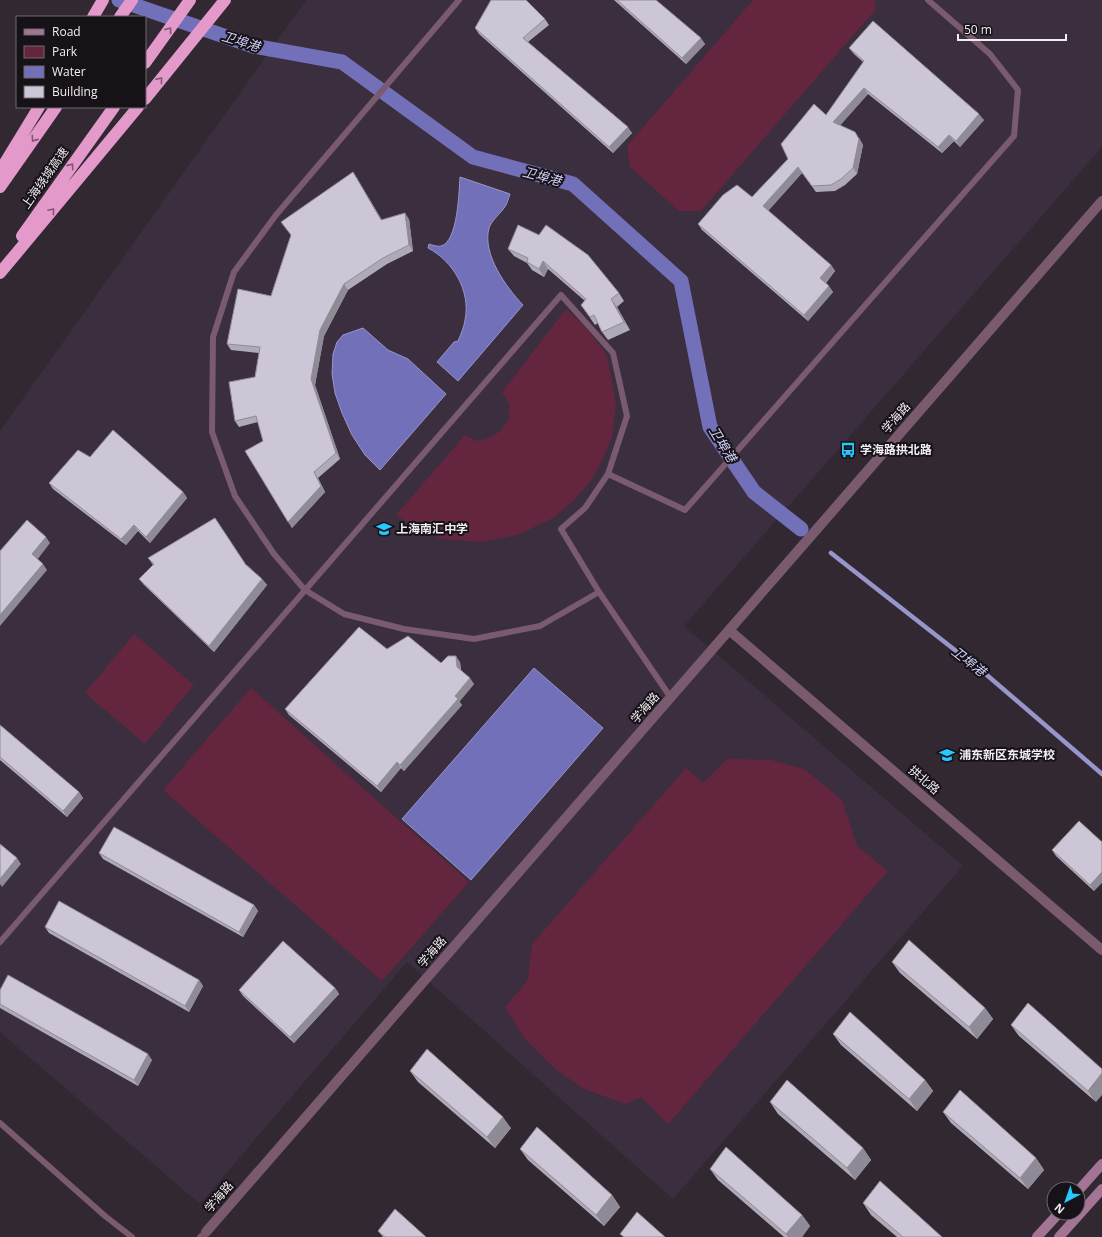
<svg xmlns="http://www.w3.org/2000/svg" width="1102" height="1237" font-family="'Open Sans','Noto Sans SC',sans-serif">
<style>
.built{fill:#3b2e3e}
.green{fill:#64263e}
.water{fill:#7270b8;stroke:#9895ca}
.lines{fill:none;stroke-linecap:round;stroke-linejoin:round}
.stream{stroke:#9895ca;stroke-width:4.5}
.canal{stroke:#7270b8;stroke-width:15}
.service{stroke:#795a6e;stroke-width:6}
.minor{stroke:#795a6e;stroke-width:10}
.secondary{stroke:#a47494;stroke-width:10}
.motorway{stroke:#e499cb;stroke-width:12}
.wall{fill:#afaab8}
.shaded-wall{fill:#8f8b96}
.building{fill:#ccc6d6;stroke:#8f8b96}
.oneway{stroke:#7d5671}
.labels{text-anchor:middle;stroke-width:4;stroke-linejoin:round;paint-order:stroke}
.street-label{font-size:12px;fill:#f2ecf3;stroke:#161217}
.poi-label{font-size:12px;font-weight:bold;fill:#f2ecf3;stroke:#161217;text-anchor:start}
.water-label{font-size:13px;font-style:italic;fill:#cfd1f9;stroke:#161217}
</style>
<rect width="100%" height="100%" fill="#312832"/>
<path class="built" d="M306,0H1102V147L684,626L963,866L673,1199L407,962L200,1204L0,1032V431Z"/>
<path class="green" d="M753,0H875L876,9L701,211H679L630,167L627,146Z
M566,309L587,329L607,355L616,404L612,437L602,461L590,482L572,502L553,518L518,535L480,542L444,539L419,531L396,515L465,435L476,441L490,438L500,431L509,419V404L502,392Z
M134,634L194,685L145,744L85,693Z
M251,688L366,791L469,882L382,981L163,790Z
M727,759L771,760L804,769L842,800L857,846L888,871L668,1124L641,1097L626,1104L584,1089L555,1069L525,1039L505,1007L528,980L532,944L686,768L703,783Z"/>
<path class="water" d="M460,177L510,194C508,199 507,205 504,208C500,214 492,220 489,228C482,254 506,287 523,305L458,381L437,362L454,342L458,341C461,334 464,327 465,320C471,291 453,261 428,248L429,244C432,245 438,247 441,246C458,242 459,191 460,177Z
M363,328L388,350L408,359L446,394L380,470L365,455L352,435L342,413L335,393L332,374L333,354L337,342L343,335Z
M534,668L603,728L471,880L402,819Z"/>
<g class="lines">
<path class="stream" d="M831,553L988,676L1102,774"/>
<path class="canal" d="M119,0L253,46L342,62L473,157L573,184L681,281L710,427L754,492L801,529"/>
<path class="service" d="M459,0L276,215L234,272L213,337L212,432L235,496L274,554L305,590L344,614L404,629L474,639L540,626L599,592
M608,474L685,510L1014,136L1018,90L990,54L928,0
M0,942L561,295L613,353L627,416L608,474L585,508L561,529L599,592L671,698
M0,1123L105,1216L132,1237
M200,1237L206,1232"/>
<path class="minor" d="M729,630L1102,950
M206,1232L1102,201"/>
<path class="secondary" d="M1078,1191L1102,1164
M1037,1237L1059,1213
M1059,1237L1102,1189"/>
<path class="motorway" d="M93,17L103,0
M120,17L132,0
M145,63L190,0
M145,99L225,0
M0,171L39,107
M0,187L56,107
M22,236L114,107
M0,273L138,107"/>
</g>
<path class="wall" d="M614,0H656L705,44L686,64Z
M545,19L549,25L528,42L632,133L613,153L479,34L475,28Z
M849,48L984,120L960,147L954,141L942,153L868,94L840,125L859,138L863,145L857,174L845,185L835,191L816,192L802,173L768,211L831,265L835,271L826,283L833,292L808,321L702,230L698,224L752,197L788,159L826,115L863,62L854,54Z
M353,172L382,220L409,219L413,251L387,264L348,290L324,336L315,385L340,459L318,478L325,492L292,528L263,441L258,422L239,427L235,421L255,377L259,353L231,350L227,344L271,296L291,235Z
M518,225L619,293L624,301L617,307L630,330L608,340L602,332L598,323L595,325L581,305L585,301L548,269L544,277L532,270L527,263L514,256L508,249Z
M90,457L183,492L187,498L150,543L138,531L126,545L53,489L49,483Z
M148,558L247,565L262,579L267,585L214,652L144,585L139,579L153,565Z
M387,649L441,663L460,662L461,670L474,684L459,702L462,705L404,771L401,768L381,792L289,715L285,709Z
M0,725L79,792L83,798L67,817L0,760Z
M1102,842L1094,891L1056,856L1052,850Z
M99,853L254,905L258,911L243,937L103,859Z
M45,927L199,980L203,986L189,1012L49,933Z
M892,962L985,1008L993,1019L977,1039L900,973Z
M335,988L339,994L294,1043L243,996L239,990Z
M0,990L152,1060L138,1086L0,1008Z
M1028,1003L1096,1102L1019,1036L1011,1025Z
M833,1034L925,1080L933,1091L917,1111L841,1045Z
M410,1071L511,1128L495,1148L418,1082Z
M770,1102L863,1148L871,1160L855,1180L778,1114Z
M943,1112L1036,1158L1044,1170L1028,1189L951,1123Z
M520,1149L612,1195L620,1207L604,1226L528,1160Z
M710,1169L802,1215L810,1226L802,1237H784L718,1180Z
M863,1203L942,1237H897L871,1215Z
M378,1231L426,1237H383Z"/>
<path class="shaded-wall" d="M701,38L705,44L686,64L682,58Z
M864,88L868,94L838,128L833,122Z
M979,114L984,120L960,147L956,141Z
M628,127L632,133L613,153L609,147Z
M855,132L863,145L857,174L853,168Z
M949,135L954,141L942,153L938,147Z
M798,167L802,173L767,212L763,206Z
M353,172L357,178L385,226L381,220Z
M405,213L409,219L413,251L409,245Z
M543,261L548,269L544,277L539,269Z
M831,265L835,271L824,284L820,278Z
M344,284L348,290L324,336L315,385L340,459L336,453L311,379L320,330Z
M829,286L833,292L808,321L804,315Z
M611,299L617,307L630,330L624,322Z
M314,472L318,478L325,492L292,528L288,522Z
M183,492L187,498L150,543L146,537Z
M134,525L138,531L126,545L121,539Z
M46,537L50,543L37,560L32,554Z
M43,564L47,570L0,626V615Z
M262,579L267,585L214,652L209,646Z
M456,656L460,662L461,673L457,667Z
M470,678L474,684L459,702L455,696Z
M458,699L462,705L404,771L400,765Z
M397,762L401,768L381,792L377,786Z
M79,792L83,798L67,817L63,811Z
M17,858L21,864L2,887L0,884V879Z
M1102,872V883L1094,891L1090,885Z
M254,905L258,911L243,937L239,932Z
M199,980L203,986L189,1012L185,1006Z
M335,988L339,994L294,1043L290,1037Z
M985,1008L993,1019L977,1039L969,1027Z
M148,1054L152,1060L138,1086L134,1080Z
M1102,1073V1095L1096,1102L1088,1091Z
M925,1080L933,1091L917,1111L909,1099Z
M503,1117L511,1128L495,1148L487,1137Z
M863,1148L871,1160L855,1180L847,1168Z
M1036,1158L1044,1170L1028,1189L1020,1178Z
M612,1195L620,1207L604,1226L596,1215Z
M802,1215L810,1226L802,1237H788L786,1234Z"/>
<path class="building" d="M491,0H526L545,19L523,38L628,127L609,147L475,28Z
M617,0H656L701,38L682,58Z
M873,21L979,114L956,141L949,135L938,147L864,88L833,122L855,132L859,139L853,168L841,179L831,185L812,186L798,167L763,206L831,265L820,278L829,286L804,315L698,224L723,195L737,185L752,197L788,159L781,144L814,104L826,115L864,61L849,48Z
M353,172L381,220L405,213L409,245L383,258L344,284L320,330L311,379L336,453L314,472L321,486L288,522L245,451L263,441L256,416L235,421L229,382L255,377L260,347L227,344L238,289L271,296L291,235L281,222Z
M518,225L539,235L546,225L588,255L619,293L611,299L624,322L602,332L594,315L590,317L581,305L586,299L543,261L539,269L527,262L528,258L508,249Z
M113,430L183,492L146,537L134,525L121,539L49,483L78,450L90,457Z
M215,518L246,565L262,579L209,646L139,579L154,564L148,558Z
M27,520L46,537L32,554L43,564L0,615V551Z
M359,627L387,649L408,636L441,663L448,656H456L457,667L470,678L455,696L458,699L400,765L397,762L377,786L285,709Z
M0,725L79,792L63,811L0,757Z
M1079,821L1102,842V872L1090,885L1052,850Z
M114,827L254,905L239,932L99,853Z
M0,844L17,858L0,879Z
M59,901L199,980L185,1006L45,927Z
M909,940L985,1008L969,1027L892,962Z
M283,941L335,988L290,1037L239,990Z
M8,975L148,1054L134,1080L0,1004V990Z
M1028,1003L1102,1069V1073L1088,1091L1011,1025Z
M850,1012L925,1080L909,1099L833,1034Z
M427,1049L503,1117L487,1137L410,1071Z
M787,1080L863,1148L847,1168L770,1102Z
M960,1090L1036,1158L1020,1178L943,1112Z
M537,1127L612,1195L596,1215L520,1149Z
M726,1147L802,1215L786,1234L710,1169Z
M880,1181L942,1237H903L863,1203Z
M395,1209L426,1237H385L378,1231Z
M637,1212L665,1237H624L620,1234Z"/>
<defs><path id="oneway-chevron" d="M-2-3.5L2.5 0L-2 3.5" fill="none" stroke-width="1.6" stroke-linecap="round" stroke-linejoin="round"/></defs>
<g class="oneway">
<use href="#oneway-chevron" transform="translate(169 30) rotate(-54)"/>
<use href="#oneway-chevron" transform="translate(160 80) rotate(-50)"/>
<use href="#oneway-chevron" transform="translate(34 139) rotate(125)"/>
<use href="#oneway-chevron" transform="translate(71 166) rotate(-55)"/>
<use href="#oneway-chevron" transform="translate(52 211) rotate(-50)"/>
</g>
<defs>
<g id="bus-bare" transform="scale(1.2)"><path d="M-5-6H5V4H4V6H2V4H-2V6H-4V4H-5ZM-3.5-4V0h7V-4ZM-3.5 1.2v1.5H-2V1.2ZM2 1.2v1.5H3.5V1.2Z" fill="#27c8ff" stroke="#161217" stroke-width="2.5" paint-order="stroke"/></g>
<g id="school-bare" transform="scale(1.2)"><path d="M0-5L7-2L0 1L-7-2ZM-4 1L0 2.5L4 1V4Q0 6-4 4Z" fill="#27c8ff" stroke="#161217" stroke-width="2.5" paint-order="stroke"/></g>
</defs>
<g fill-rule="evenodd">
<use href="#bus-bare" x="848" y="450"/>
<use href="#school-bare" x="384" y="529"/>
<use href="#school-bare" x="947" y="755"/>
</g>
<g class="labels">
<g class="street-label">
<text transform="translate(45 178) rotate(-55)" y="4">上海绕城高速</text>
<text transform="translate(896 418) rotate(-49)" y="4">学海路</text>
<text transform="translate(645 708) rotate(-49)" y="4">学海路</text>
<text transform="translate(924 780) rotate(41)" y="4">拱北路</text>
<text transform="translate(432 952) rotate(-49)" y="4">学海路</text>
<text transform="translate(219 1197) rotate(-49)" y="4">学海路</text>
</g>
<g class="poi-label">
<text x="860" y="454">学海路拱北路</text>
<text x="396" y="533">上海南汇中学</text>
<text x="959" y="759">浦东新区东城学校</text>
</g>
<g class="water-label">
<text transform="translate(241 41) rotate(17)" y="5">卫埠港</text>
<text transform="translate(542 176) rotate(15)" y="5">卫埠港</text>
<text transform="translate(723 444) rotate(58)" y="5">卫埠港</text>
<text transform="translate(969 661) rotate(38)" y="5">卫埠港</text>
</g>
</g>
<rect x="16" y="16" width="130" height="92" fill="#161217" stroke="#6e696f"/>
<rect x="24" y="29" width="20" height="6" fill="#a47494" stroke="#6e696f"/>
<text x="52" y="36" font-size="12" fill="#f2ecf3">Road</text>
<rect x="24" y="46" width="20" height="12" fill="#64263e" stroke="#6e696f"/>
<text x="52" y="56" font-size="12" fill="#f2ecf3">Park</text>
<rect x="24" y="66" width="20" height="12" fill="#7270b8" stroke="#6e696f"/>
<text x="52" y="76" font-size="12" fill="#f2ecf3">Water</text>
<rect x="24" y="86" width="20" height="12" fill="#ccc6d6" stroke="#6e696f"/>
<text x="52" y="96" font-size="12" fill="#f2ecf3">Building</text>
<g transform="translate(1066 1201) rotate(221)"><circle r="19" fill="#161217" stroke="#6e696f"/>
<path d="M0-3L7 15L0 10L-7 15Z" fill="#27c8ff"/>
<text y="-6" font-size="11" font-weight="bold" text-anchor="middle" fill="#f2ecf3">N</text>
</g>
<path d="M958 34v6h108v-6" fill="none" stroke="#f2ecf3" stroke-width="2"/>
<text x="964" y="34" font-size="12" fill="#f2ecf3" stroke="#161217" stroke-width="3" paint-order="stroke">50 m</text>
</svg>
